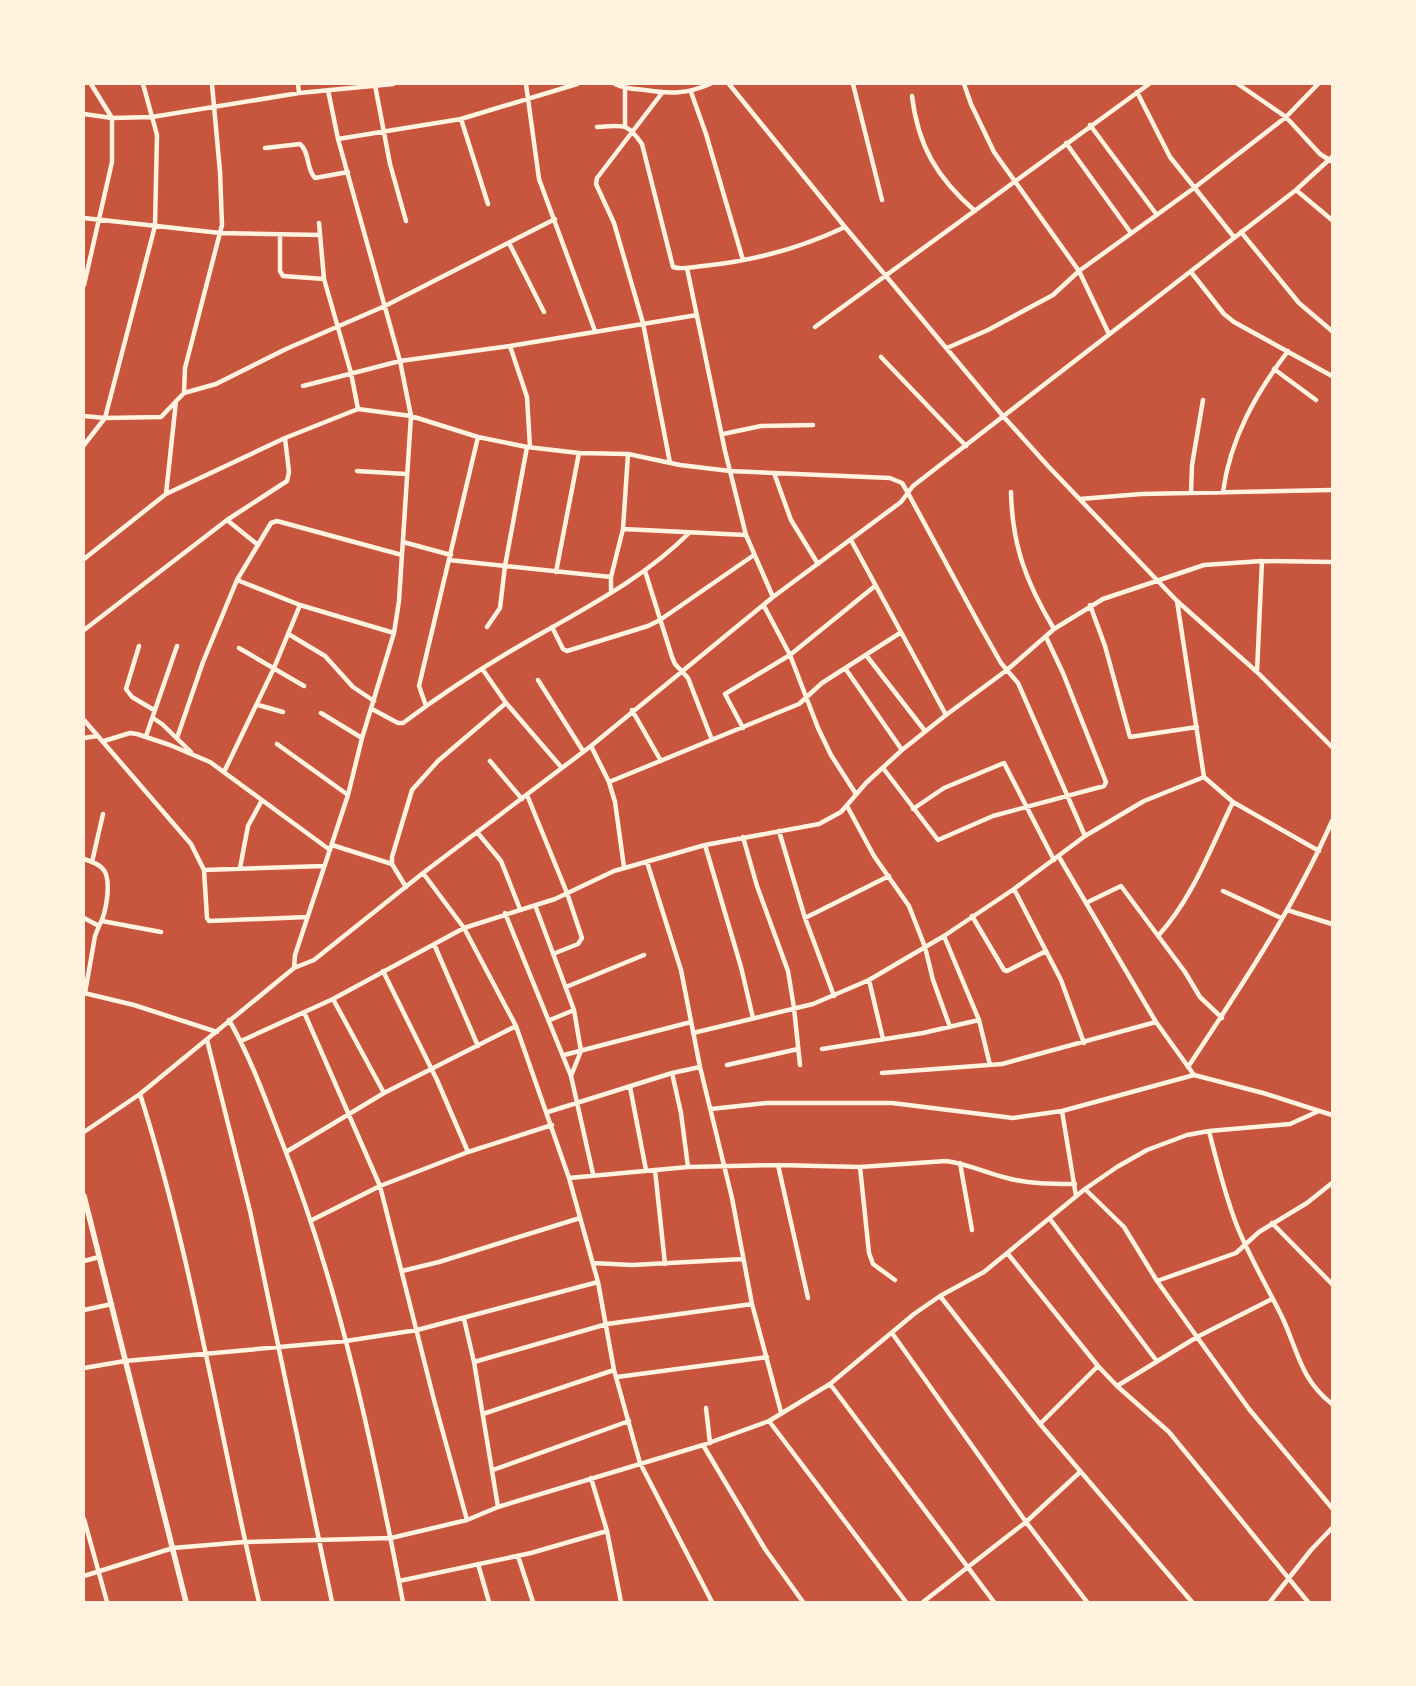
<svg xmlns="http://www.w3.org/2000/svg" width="1416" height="1686" font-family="Arial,sans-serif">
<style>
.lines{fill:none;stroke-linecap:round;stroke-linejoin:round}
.minor{stroke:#fff3e0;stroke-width:4.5}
.tertiary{stroke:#fff3e0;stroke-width:5.5}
</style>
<rect width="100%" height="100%" fill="#c8553d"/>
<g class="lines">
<path class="minor" d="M298,84L299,93
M526,84L539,179L595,331
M615,84C625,89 635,89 645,90C670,94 687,94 710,84
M729,84L845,227L1003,416L1048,466L1177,601L1257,672L1332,747
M853,84L882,200
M964,84L971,104L994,152L1079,271L1109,334
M1238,84L1286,117L1320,154L1331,161
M375,85L390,164L406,221
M625,88V126
M691,92L706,134L743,260
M1137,92L1170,157L1234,237
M662,93L597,178L596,184L614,223L643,323L670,463
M912,96C918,146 937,178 975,211
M84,114L112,118L152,117L299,93L393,84
M461,119L488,204
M1090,125L1157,215
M597,127C623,126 626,121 642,144L673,267C682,270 693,267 703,266C752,261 801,248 845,227
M338,139L461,119L577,84
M1066,143L1131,233
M265,148L300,144C310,152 306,169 315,178L348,172
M1296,190L1332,220
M84,218L220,233L320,235
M319,223L324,279L351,373L358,409
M1241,232L1299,303L1332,331
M280,235V271L283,276L324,279
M509,243L544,312
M687,268L725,451L746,535L773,597
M1191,272L1224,314L1234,322L1332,376
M84,285L112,162V118L91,84
M815,327L1149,84
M510,346L527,397L530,447
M947,348L988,330L1053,295L1079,271L1194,188L1286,117L1318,84
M881,357L966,446
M1274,369L1316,400
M303,386L400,361L510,346L697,315
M184,393L185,368L222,225L220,172L212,84
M84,416L105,418L161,417L184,393L216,384L286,349L385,306L555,219
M723,434L761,426L813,425
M84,445L105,418L155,226L157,135L143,84
M357,471L406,474
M774,473L791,520L818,564
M1011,492C1012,546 1027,584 1054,629
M1223,492C1230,439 1256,393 1288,351
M1191,493L1192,465L1203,400
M166,494L176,401
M1080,499L1141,494L1332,490
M227,520L258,545
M623,529L746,535
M851,540L946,715
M403,542L451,555
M84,559L166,494L285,438L358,409L411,416L478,437L527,447L579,453L628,454L680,465L730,471L890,478L902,483L908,493L979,624L1001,663L1018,683L1085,836
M449,560L611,577
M645,571L672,657L675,664L688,678L712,740
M556,572L579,453
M237,580L300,605L394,633
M611,592V577L623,529L628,454
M1177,601L1204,777L1233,802L1319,851
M1090,605L1105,646L1130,737L1197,727
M764,606L790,655L818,728L831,755L856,794
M487,627L500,608L505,566L527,447
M552,627L563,649L567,651L648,626L660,620L754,555
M84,630L227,520L287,481L289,472L285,438
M290,635L325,656L353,687L374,701
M139,646L126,689L132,697L154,710
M239,648L304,686
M866,655L925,731
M845,668L902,750
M483,670L506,703L562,768
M1257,672L1262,561
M538,680L583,751
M258,705L283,712
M426,706L419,686L478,437
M372,709L398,723H403C450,688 500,656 551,628C600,600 649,573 689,533
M632,710L661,761
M321,713L362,738
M153,718L162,724L191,752
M84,720L191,844L204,870L324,866
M743,728L725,694L790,655L875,586
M146,736L177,646
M84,738L97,736
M177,738L203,662L237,580L271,523L277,521L402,555
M104,741L130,733L137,734L170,745L210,762L330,850
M277,744L348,795
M591,746L609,782L615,802L624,867
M490,761L522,799
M883,768L938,840L993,816L1104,786L1106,782L1063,673L1046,637
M224,772L274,668L300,605
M609,782L799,704L822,683L900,633
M527,795L567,893L582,938L578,944L553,954
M847,806L874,856L909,906L925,947L933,980L950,1027
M913,809L944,788L1004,763L1054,860
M779,831L805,918L834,996
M477,832L501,861L520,909
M743,837L757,886L788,971L794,1008L800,1065
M332,845L392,864
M705,845L741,967L753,1018
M1059,857L1156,1022L1194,1075
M84,859C90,861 97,863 102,868C113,878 106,914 99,926
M92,862L103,814
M647,862L681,970L700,1067L732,1198L752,1304L781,1412
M240,868L248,826L261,802
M204,870L207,918L209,921L307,917
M423,873L464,928L516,1026L569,1178L598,1282L614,1370L640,1463L712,1602
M406,887L392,864V857L412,790L438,761L506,703
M1014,889L1061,980L1084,1043
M1223,891L1281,918
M1086,903L1121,886L1185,972L1200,997L1222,1018
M535,905L574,1010L581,1051L571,1076
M1287,910L1332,924
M505,913L571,1076L593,1174
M972,916L1004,970L1007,971L1046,951
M84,918L99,926L95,936L85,993
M805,918L889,876
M102,921L161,932
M944,936L979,1020L990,1065
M1158,936C1193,898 1211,847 1233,802
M434,944L478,1046
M294,968L295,955L348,795L362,738L394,633L399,601L411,416L400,361L338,139L328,90
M383,971L437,1080L468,1152
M869,980L883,1039
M566,987L644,955
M84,993L134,1005L217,1032
M333,999L384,1093
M304,1012L380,1186L434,1400L467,1520
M229,1020C251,1058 266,1101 282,1142C340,1289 373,1447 403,1602
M550,1020L574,1010
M693,1033L813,1004L869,980L944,936L1014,889L1085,836L1144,801L1204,777
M207,1040L250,1211L332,1602
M241,1041L333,999L464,928L555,899L614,871L705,845L819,824L841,812L866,783L902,750L946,715L1007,670L1054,629L1103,599L1204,565L1262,561L1332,562
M822,1049L923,1033L979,1020
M564,1055L691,1022
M727,1065L798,1049
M1188,1067C1240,988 1294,908 1332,821
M672,1073L681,1113L688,1167
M882,1073L1002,1064L1156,1022
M630,1087L646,1170
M140,1094C193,1260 219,1433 259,1602
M711,1109L766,1103H892L1013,1118L1062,1111L1194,1075L1263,1093L1332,1115
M1062,1111L1076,1196
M548,1112L672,1073L700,1067
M1209,1131C1217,1163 1225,1195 1237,1226C1250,1258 1268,1288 1283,1319C1298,1352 1301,1380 1332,1404
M84,1132L140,1094L294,968L314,960L423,873L591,746L773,597L901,502L913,486L1296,190L1332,157
M286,1152L384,1093L516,1026
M960,1163L972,1230
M778,1165L808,1298
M860,1167L869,1253L873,1264L895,1280
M655,1170L665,1264
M569,1178L688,1167L778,1165L860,1167L946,1161C968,1164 987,1173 1007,1178C1029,1184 1052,1184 1075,1184
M1085,1189L1124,1227L1157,1281L1197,1337L1272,1299
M1050,1219L1156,1360
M312,1220L380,1186L468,1152L552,1125
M1272,1223L1332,1284
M1008,1254L1098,1366L1117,1386L1169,1432L1308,1602
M84,1261L99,1257
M593,1263L632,1265L743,1259
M402,1271L439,1262L580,1218
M1157,1281L1236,1253L1259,1232L1307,1203L1332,1183
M940,1296L1040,1424L1192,1602
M84,1310L112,1304
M464,1319L474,1362L498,1507
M892,1333L1026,1522L1087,1602
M474,1362L607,1324L752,1304
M84,1368L125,1361L346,1341L417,1330L598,1282
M617,1377L767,1357
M830,1384L994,1602
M1117,1386L1197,1337L1249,1409L1332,1508
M706,1408L710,1443
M483,1414L614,1370
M769,1421L906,1602
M1040,1424L1098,1366
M703,1445L765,1549L803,1602
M493,1470L629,1421
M591,1478L607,1531L621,1602
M84,1519L107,1602
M518,1556L533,1602
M478,1564L489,1602
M84,1576L173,1548L244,1542L391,1538L467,1520L498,1507L703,1445L769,1421L830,1384L914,1314L940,1296L984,1272L1085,1189L1117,1167L1147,1150L1187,1135L1209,1131L1290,1124L1319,1111
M399,1581L531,1553L607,1531
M923,1602L1026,1522L1080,1472
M1270,1602L1311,1550L1332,1528"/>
<path class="tertiary" d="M84,1196L186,1602"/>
</g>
<rect width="1416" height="1686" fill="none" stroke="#fff3e0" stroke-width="170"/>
</svg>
